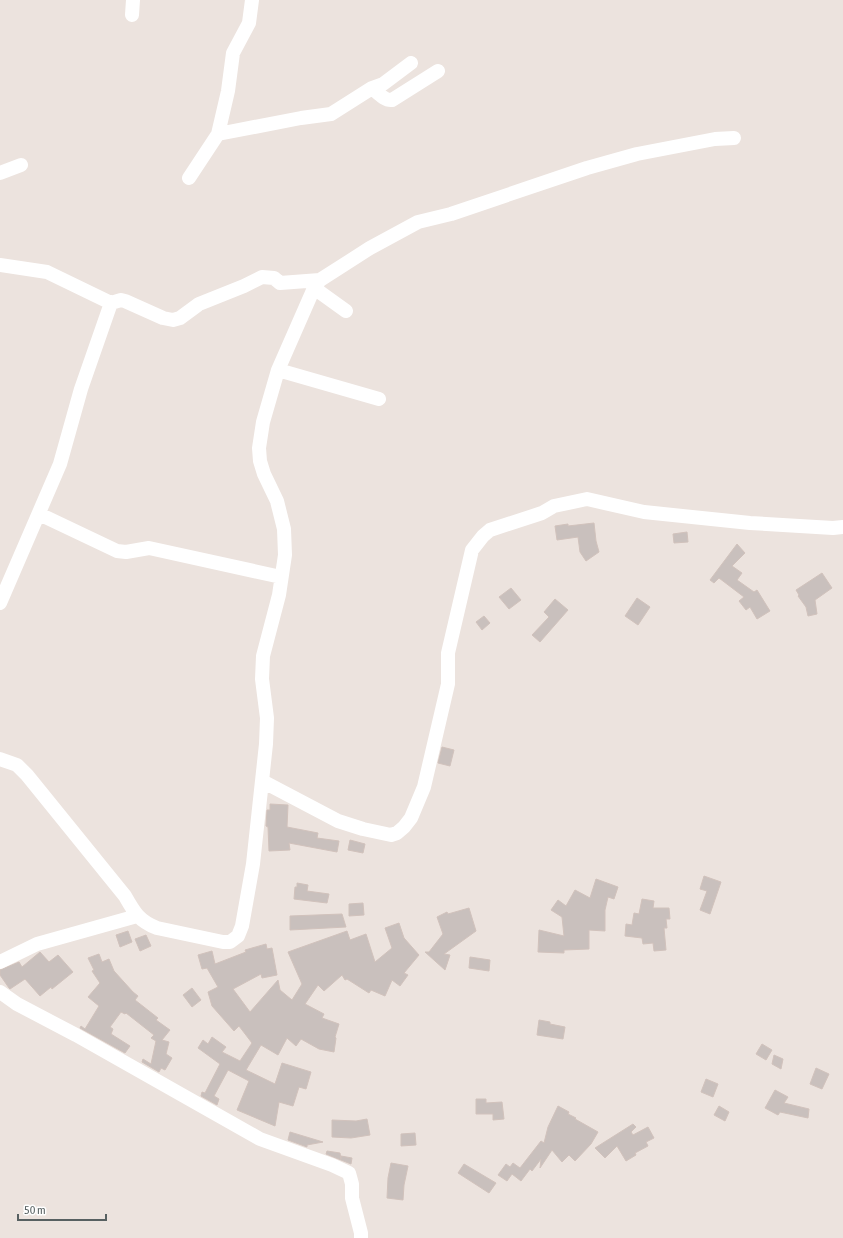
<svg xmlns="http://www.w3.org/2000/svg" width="843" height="1238" font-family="'Asap Condensed',sans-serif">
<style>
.building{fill:#c9c0bd;stroke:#d1c2bc}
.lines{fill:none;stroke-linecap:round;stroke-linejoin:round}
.minor{stroke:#fff;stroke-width:14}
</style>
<rect width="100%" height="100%" fill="#ece3de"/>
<path class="building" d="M594,523L596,541L599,552L586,561L580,552L578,537L557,540L555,526L568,524V526Z
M687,532L688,542L674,543L673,534Z
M737,544L745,553L732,566L742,573L737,580L754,592L757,590L770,611L757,619L750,607L746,610L739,601L744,597L719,578L714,583L710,580Z
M822,573L832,588L815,600L817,614L808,616L806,607L798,596L799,595L796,590Z
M511,588L521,600L509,609L499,597Z
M637,598L650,607L638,625L625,616Z
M555,599L568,610L540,642L532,635L549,617L544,612Z
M484,616L490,623L482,630L476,622Z
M442,747L454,750L450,766L438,763Z
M270,804L288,805L287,827L318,833L317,838L339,841L337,852L289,843L290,850L269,851L268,827L266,826L267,810H270Z
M350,840L365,844L363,853L348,850Z
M704,876L721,882L710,914L700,910L707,891L700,889Z
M596,879L618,887L614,899L608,897L605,910V931L589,930V949L564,950V953L538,952L539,930L564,936L562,917L551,910L558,900L566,906L575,890L590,898Z
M297,883L308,885L307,891L329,894L327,903L294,899L295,887H297Z
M642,899L654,901L653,908H669L670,919H666L667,928H664L666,950L654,951L653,943L643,944L642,938L625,936L626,924L632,925L634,913L639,914Z
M363,903L364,915L349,916V904Z
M469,908L476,931L444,954L450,955L445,970L425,952H429L443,934L437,917L447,912L448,914Z
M342,914L346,927L290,930V916Z
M399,923L404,938L419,955L404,973L408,975L400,986L392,980L385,996L371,990L369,993L347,979L345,980L342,975L324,991L318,985L305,1004L324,1014L322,1018L339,1024L335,1037L336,1038L334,1052L319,1049L301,1039L296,1046L287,1038L278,1055L261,1045L246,1070L275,1084L282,1063L311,1072L306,1089L299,1087L293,1106L279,1102L275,1126L237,1110L249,1081L228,1070L214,1096L219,1099L217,1105L201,1096L202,1092L205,1093L220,1064L198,1048L203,1040L208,1044L212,1037L226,1047L222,1052L240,1061L252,1043L239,1026L234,1031L212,1006L208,992L218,987L207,968L202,969L198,955L212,951L215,964L246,952L245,950L266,944L267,949L272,948L277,975L262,978L261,974L233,989L250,1012L278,980L280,990L292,1000L302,984L288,952L347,931L350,940L366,934L375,962L392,948L385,928Z
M128,931L132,942L120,947L116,935Z
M146,935L151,946L140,951L135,939Z
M40,952L49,962L58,955L73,972L52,989L51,987L40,996L25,979L10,989L9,988L0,975V970L19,962L22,967Z
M99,954L102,962L109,959L114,971L133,992L138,996L135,1000L158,1018L156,1020L170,1030L162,1040L169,1042L166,1054L172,1058L165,1070L161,1068L159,1072L142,1062L143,1059L151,1064L156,1041L151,1038L154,1035L126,1013L125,1014L121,1012L110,1027L113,1029L111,1034L130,1046L125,1053L80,1028L81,1026L85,1029L99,1006L88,997L100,983L92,971L94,970L88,958Z
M470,957L490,960L489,971L469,968Z
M192,988L201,1000L192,1007L183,995Z
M539,1020L550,1022V1024L565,1027L563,1039L537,1035Z
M762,1044L772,1050L766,1060L756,1054Z
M774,1055L783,1059L781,1069L772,1064Z
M816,1068L829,1074L822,1089L810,1084Z
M706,1079L718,1084L713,1097L701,1092Z
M775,1090L788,1097L784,1103L809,1109L808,1118L780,1112L778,1115L765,1108Z
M476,1099H486V1103L502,1102L504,1119L493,1120V1114H476Z
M558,1106L569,1112L568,1114L576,1118L575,1119L598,1132L591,1144L575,1161L569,1155L562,1162L552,1150L540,1168L541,1159L532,1171L530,1169L521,1181L512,1174L507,1181L498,1175L506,1164L510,1167L513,1163L520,1168L541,1141L544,1143L548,1127Z
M719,1106L729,1112L725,1121L714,1115Z
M367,1119L370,1135L351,1138L332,1137V1120L356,1121Z
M633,1124L636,1127L631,1132L633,1135L648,1127L654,1138L646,1142L648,1146L635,1153L636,1155L626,1161L617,1146L605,1158L595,1148Z
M290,1132L323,1142L307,1145V1147L288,1140Z
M415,1133L416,1145L401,1146V1134Z
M327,1151L340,1153L341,1159V1156L352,1158L351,1164L326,1154Z
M391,1163L408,1166L404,1185L403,1200L387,1198L388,1178Z
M464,1164L496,1183L489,1193L458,1173Z"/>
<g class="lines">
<path class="minor" d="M132,15L133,0
M372,88C378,93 385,101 392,100L438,71
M218,134L301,118L331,114L372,88L383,84L411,63
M0,173L21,165
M189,178L218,134L228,91L233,53L249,23L252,0
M0,265L47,272L111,303L121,300L125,301L163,318L173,320L180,318L199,304L244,286L262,277L274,278L280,283L320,280
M314,288L346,311
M278,370L379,399
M39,514L117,551L126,552L149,548L281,577
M0,603L60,464L81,389L111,303
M0,759L17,765L27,775L125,896C134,912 139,921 157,928L223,942H230L238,936L242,926L253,864L266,744L267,718L262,679L263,656L279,595L285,555L284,529L277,501L264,474L260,461L259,448L263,422L278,370L314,288L320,280L370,248L418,222L451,214L587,168L637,154L715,139L734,138
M262,781L338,821L363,829L391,835L397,833L404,827L411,818L424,787L448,684V653L472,550L483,536L490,530L542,513L554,506L587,499L644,512L750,523L833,528L843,527
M0,962L37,944L137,916
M0,992L17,1004L76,1035L260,1139L332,1165L349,1173L352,1184V1198L361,1233V1238"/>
</g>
<path d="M18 1214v6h88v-6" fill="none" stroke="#576061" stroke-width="2"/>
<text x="24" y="1214" font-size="12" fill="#576061" stroke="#ffffff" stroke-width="3" paint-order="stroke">50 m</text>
</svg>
